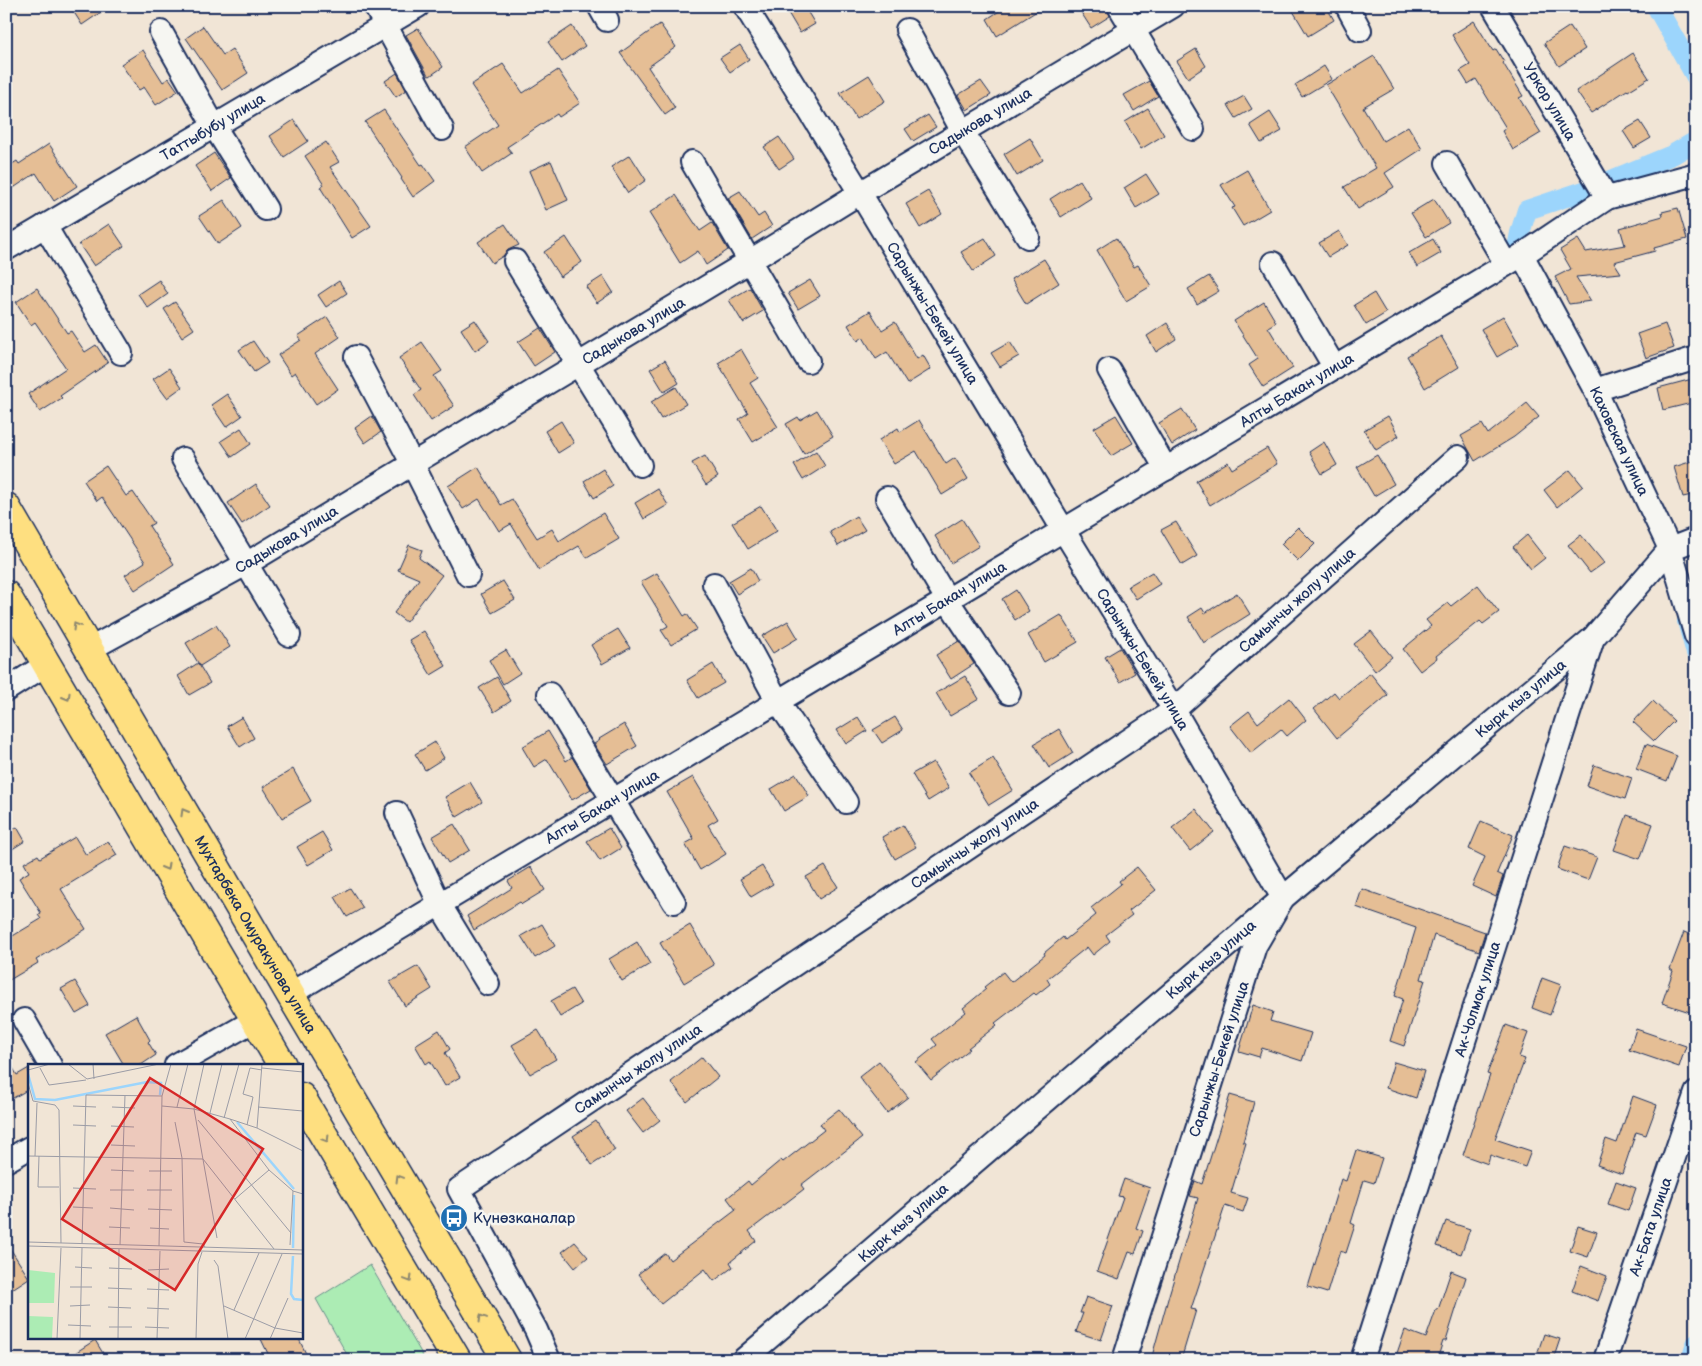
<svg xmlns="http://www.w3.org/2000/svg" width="1702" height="1366" font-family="'Balsamiq Sans',sans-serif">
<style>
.green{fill:#acecb4;stroke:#648e89}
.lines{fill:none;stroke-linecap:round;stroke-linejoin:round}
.canal{stroke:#9cd5fc;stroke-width:20}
.building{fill:#e5be95;stroke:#1b2f5e}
.minor-casing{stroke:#1b2f5e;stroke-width:26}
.major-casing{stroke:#1b2f5e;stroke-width:31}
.minor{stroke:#f6f6f2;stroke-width:22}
.major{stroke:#fedf80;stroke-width:28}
.oneway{stroke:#8c876f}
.labels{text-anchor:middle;stroke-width:5;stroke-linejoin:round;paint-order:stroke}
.street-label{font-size:15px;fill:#1b2f5e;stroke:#f6f6f2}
.poi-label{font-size:15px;fill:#1b2f5e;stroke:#f6f6f2;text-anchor:start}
.inset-river{fill:none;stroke:#9cd5fc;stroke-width:2.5}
.inset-road{fill:none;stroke:#9b9ca6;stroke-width:1}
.view{fill:#d62828;fill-opacity:0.15;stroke:#d62828;stroke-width:2.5}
.inset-edge{fill:none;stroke:#1b2f5e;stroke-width:2.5}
</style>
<rect width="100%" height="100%" fill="#f1e5d6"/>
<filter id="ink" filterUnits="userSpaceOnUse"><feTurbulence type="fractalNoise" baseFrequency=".02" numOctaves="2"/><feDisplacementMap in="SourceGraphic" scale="10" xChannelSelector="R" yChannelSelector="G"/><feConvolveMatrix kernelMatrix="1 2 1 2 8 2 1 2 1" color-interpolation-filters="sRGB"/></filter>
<g filter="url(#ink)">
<path class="green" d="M370,1265L423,1356L416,1360H350L316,1299Z"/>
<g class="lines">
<path class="canal" d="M1656,6L1696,77
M1609,181L1672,155L1696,141
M1516,253L1520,233L1527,210L1587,190
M1687,621L1696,653
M1691,1360L1696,1344"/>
</g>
<path class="building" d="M70,6H110L82,25Z
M784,6H804L815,24L800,33Z
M1007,6H1045L997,36L987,19Z
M1077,6H1106L1110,16L1091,28Z
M1290,6H1326L1334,20L1308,36Z
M1474,21L1493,51L1496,49L1504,62L1503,63L1523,96L1519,98L1541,133L1513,150L1502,131L1506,128L1476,79L1468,84L1460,71L1470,65L1452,35Z
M660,24L676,47L648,67L675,108L665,115L620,53Z
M203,26L223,55L232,49L248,73L222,90L186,38Z
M572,26L585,46L562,62L548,42Z
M1570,26L1585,49L1559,66L1544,43Z
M418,28L443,67L430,76L428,75L406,35Z
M740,45L749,59L730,72L720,58Z
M1196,49L1206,66L1188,78L1177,61Z
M143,50L163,82L169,78L178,91L156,105L144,87L139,90L121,64Z
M1633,53L1649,78L1628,91L1627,90L1591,113L1576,91Z
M1374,56L1394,89L1363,107L1383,141L1408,126L1422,149L1385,173L1394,187L1358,209L1344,187L1376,168L1326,85Z
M503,64L523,93L558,70L580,103L559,117L557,114L507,147L512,153L482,173L465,147L498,125L471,85Z
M1324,66L1332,79L1302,97L1295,85Z
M397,73L406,90L396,97L385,81Z
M869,75L885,101L856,119L840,93Z
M981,81L991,95L967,110L958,95Z
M1149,81L1158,96L1134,111L1124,95Z
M1244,96L1252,109L1236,118L1228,105Z
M1148,108L1164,135L1141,149L1125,122Z
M384,110L421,165L423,164L435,181L413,197L401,179L402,178L365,122Z
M1270,112L1282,131L1261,143L1250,125Z
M928,115L936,127L913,141L905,129Z
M294,120L308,141L284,157L270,136Z
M1640,121L1651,138L1634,148L1623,131Z
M779,137L794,159L779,169L764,147Z
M1030,138L1043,160L1017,176L1004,154Z
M326,142L339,162L330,167L371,226L352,238L320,187L324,185L305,156Z
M49,144L77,186L54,201L36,173L6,193V168L17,161L19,164Z
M214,153L231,178L212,191L195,166Z
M630,155L646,180L628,193L611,167Z
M551,161L568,200L546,210L529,171Z
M1247,170L1270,210L1243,226L1232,208L1235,207L1221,185Z
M1146,174L1159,194L1136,208L1124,188Z
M1080,180L1091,198L1061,217L1050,199Z
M740,191L758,217L764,213L772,226L752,239L728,198Z
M928,191L942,214L920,228L906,204Z
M676,195L700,231L712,223L728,250L706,265L698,251L680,263L649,213Z
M1434,199L1449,223L1426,237L1411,213Z
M224,200L242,228L218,244L199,216Z
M1678,208L1687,239L1654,248L1655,251L1614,262L1621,273L1576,277L1591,301L1569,304L1555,277L1571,269L1560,250L1578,239L1586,252L1625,245L1620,228L1663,216L1662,212Z
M109,224L124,246L94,266L79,244Z
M505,224L519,245L508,250L503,256L492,263L478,242Z
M1339,231L1348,245L1328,257L1319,243Z
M566,237L582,262L560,277L544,252Z
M985,238L996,256L973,271L961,252Z
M1116,238L1134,267L1138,265L1151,286L1126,301L1097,250Z
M1433,239L1441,253L1417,267L1409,253Z
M1044,259L1059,283L1026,304L1011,279Z
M603,276L613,292L597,303L586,287Z
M1209,276L1219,291L1197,304L1188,289Z
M159,280L168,294L148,308L138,294Z
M810,280L820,296L798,309L788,293Z
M339,281L347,293L326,307L318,295Z
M37,288L67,333L71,331L85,352L96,345L108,363L60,396L62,398L40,412L28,394L66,368L35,322L31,325L16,302Z
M750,288L763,311L743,323L729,300Z
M1374,293L1386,313L1366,325L1354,305Z
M175,302L194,329L182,337L164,309Z
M1264,302L1276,322L1268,327L1293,368L1263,387L1249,365L1258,359L1234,321Z
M870,311L882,330L895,322L917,359L923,355L931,369L907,384L887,352L876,359L863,337L858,341L848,325Z
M1503,316L1519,344L1497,357L1481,329Z
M327,317L340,337L315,354L338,389L316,404L295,372L291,375L278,355L301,340L298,336Z
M475,320L489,341L475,351L461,329Z
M1167,323L1176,339L1156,352L1147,336Z
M1665,324L1674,348L1646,358L1637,334Z
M540,328L555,352L534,366L518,342Z
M1441,336L1459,367L1425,388L1407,356Z
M253,341L268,363L254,372L239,350Z
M422,342L442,371L434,376L454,406L431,421L414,395L421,390L399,358Z
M1010,342L1019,356L1000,367L991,353Z
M741,349L758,378L750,383L778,427L753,442L739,419L748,413L718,363Z
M665,360L679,383L664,392L650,369Z
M169,368L182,387L167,398L153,379Z
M1696,378V402L1663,410L1658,388Z
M676,387L686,404L661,419L651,402Z
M227,394L242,416L226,427L211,405Z
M1527,403L1539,417L1514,437L1475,461L1461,436L1482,424L1488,434Z
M1182,409L1195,430L1172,445L1159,423Z
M817,410L833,436L804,454L786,424L798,417L800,420Z
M1116,415L1133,443L1111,456L1094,428Z
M372,416L381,432L365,443L355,428Z
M1388,416L1399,436L1376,450L1364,430Z
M919,420L946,464L955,458L968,479L942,495L916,451L894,464L879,440L898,428L900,432Z
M561,421L574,443L558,453L545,431Z
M241,428L251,444L232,457L221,441Z
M1324,442L1337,465L1322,474L1309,452Z
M1267,448L1277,464L1210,505L1196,481L1228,462L1232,469Z
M816,451L825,466L803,480L794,465Z
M1377,455L1394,484L1374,496L1357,467Z
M705,456L718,477L706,485L692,463Z
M1696,460V494L1683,497L1674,467Z
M106,466L126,496L133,492L154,523L149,526L174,564L135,590L125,575L145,562L102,497L97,501L84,481Z
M478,467L501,505L512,499L537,538L552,529L559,541L603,513L619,539L587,558L579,546L539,570L511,524L499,531L479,499L463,509L448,486Z
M603,469L613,486L594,498L584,481Z
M1570,470L1583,486L1557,507L1544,490Z
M256,484L270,505L242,524L228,503Z
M658,489L668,505L644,519L635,503Z
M761,506L777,531L748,549L732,523Z
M856,516L865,530L838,546L830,532Z
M962,519L979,546L951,563L935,536Z
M1176,522L1197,556L1182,565L1161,530Z
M1298,527L1315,544L1298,561L1281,544Z
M1527,535L1545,558L1531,569L1513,547Z
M1581,535L1604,563L1590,573L1568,545Z
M409,545L422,550L419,558L442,575L406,622L394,613L419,579L398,570Z
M751,568L758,581L737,594L729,581Z
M1152,572L1160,584L1136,599L1128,586Z
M657,573L684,616L687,614L697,629L671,645L661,630L668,626L641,582Z
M503,581L515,600L492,613L481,594Z
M1478,585L1499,612L1483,624L1480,621L1436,656L1437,658L1420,671L1403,649L1431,626L1426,620L1448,603L1451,606Z
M1016,590L1029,611L1015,620L1002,599Z
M1237,593L1250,614L1204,643L1188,617L1202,608L1205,613Z
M1061,615L1078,642L1044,662L1028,635Z
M788,621L798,638L773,653L762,636Z
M216,625L230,647L200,666L186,643Z
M618,629L630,648L602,664L591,645Z
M424,631L446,666L431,675L409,640Z
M1371,631L1392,657L1375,671L1354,644Z
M959,641L974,664L951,679L936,655Z
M1120,648L1135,673L1120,682L1105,657Z
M506,650L520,673L503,684L489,660Z
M198,663L210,683L189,695L178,676Z
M713,664L724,683L698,698L687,680Z
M1370,673L1388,695L1337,738L1314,709L1334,692L1339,698Z
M965,676L979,699L950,716L936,693Z
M497,677L511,701L494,712L479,688Z
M1289,698L1306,720L1287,736L1281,729L1251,753L1230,726L1249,711L1258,723Z
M1653,701L1674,721L1654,741L1633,722Z
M242,717L254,738L240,747L227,726Z
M858,717L867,731L846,744L837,730Z
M895,717L903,730L882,743L873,730Z
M624,724L637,746L607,764L594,744L600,740L599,739Z
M1059,729L1073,753L1049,768L1034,744Z
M548,731L566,761L572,757L591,789L572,800L547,759L534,767L522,747Z
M435,742L444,758L425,770L415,754Z
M1646,744L1677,756L1667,781L1636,769Z
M993,758L1013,790L989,805L969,773Z
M933,762L949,788L928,801L912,774Z
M1594,765L1632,778L1625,799L1587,786Z
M293,769L311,801L282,818L263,787Z
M796,774L809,796L784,811L771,789Z
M693,777L718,819L708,825L726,854L700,870L685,844L694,839L667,792Z
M470,782L482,802L457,817L445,797Z
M1196,809L1214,832L1190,851L1172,828Z
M1627,815L1653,824L1640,859L1614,850Z
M1481,821L1513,835L1497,873L1503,876L1496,897L1472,886L1485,857L1469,849Z
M454,824L470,850L448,863L432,837Z
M903,825L916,847L895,859L882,837Z
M17,827L25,841L6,853V834Z
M609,828L621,848L600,861L587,841Z
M322,832L333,850L308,865L297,847Z
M75,837L86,855L108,841L117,855L61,889L86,929L36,960L38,963L6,982V940L41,919L38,915L41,913L19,878L29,872L24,863L38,855L40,858Z
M1565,846L1597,857L1588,880L1557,869Z
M762,866L773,884L751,897L740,879Z
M825,866L838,887L819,899L806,877Z
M531,867L545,890L522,904L520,902L474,930L467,916L512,888L508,881Z
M1137,867L1156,890L1129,911L1132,915L1106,935L1110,941L1093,955L1087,947L1047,979L1050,984L1036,995L1034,993L995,1023L997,1025L968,1048L970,1049L931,1080L916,1062L937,1045L932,1039L966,1012L963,1008L986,989L984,987L1003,972L1011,982L1045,955L1044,953L1063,937L1065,940L1096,915L1091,908L1121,884L1119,881Z
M350,888L363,908L347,917L335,897Z
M1362,889L1485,932L1479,951L1434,935L1421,979L1425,980L1404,1046L1390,1041L1403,999L1395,996L1416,928L1356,907Z
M542,924L555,946L535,958L521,936Z
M690,925L714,965L684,983L660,943Z
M1684,932L1696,937V1014L1662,1003L1673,971L1670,969Z
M637,942L650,964L622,981L609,959Z
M418,966L432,989L405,1006L390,982Z
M1542,978L1561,985L1550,1015L1532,1008Z
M75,981L90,1006L76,1014L61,989Z
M572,989L581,1004L560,1017L551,1001Z
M1253,1005L1273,1012L1270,1021L1311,1033L1302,1061L1262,1048L1259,1057L1239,1051Z
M136,1015L150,1040L148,1042L156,1055L141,1065H124L105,1033Z
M1506,1025L1528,1033L1519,1057L1525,1059L1495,1139L1531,1151L1525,1167L1490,1155L1488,1164L1463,1155L1490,1075L1487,1074Z
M1636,1029L1686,1046L1679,1067L1629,1050Z
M439,1030L450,1049L445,1053L460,1077L445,1086L430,1061L426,1064L415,1045Z
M538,1030L556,1059L530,1074L512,1045Z
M6,1056L17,1075L29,1068V1089L6,1102Z
M702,1057L718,1077L687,1102L671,1082Z
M879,1061L908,1097L887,1113L859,1077Z
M1394,1062L1424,1071L1416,1098L1386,1088Z
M1230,1095L1254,1102L1243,1142L1246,1143L1231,1193L1248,1198L1243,1212L1225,1206L1191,1309L1196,1310L1181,1360H1151L1169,1295L1198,1198L1190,1196L1195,1181L1202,1184Z
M1633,1096L1657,1105L1646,1135L1636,1132L1622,1174L1597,1165L1606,1139L1617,1143Z
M643,1098L660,1120L643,1133L626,1111Z
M839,1109L862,1138L801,1185L804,1189L749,1231L756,1241L730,1262L733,1267L714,1281L705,1269L661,1304L638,1274L665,1253L670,1260L736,1210L727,1198L748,1181L751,1185L781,1160L783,1162L824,1130L820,1124Z
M596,1121L615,1150L592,1165L573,1136Z
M1356,1150L1382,1158L1374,1183L1364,1180L1351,1223L1355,1225L1346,1253L1340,1251L1327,1293L1308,1287L1341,1179L1346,1181Z
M1124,1179L1150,1188L1136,1228L1143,1231L1135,1254L1129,1252L1119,1279L1097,1271L1123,1197L1118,1196Z
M1616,1181L1636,1188L1628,1211L1608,1204Z
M1446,1221L1470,1229L1461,1254L1437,1246Z
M1578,1226L1597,1232L1588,1257L1570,1251Z
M6,1242L29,1278L6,1293Z
M575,1242L588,1257L575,1268L562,1252Z
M1581,1266L1607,1276L1598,1301L1572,1291Z
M1451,1271L1466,1277L1446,1341H1443L1437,1360H1408L1396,1356L1405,1330L1426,1338L1436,1310H1438Z
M1086,1297L1113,1306L1101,1340L1076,1332L1083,1313H1080Z
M1544,1334L1560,1339L1553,1360H1535Z
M260,1337H298L309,1360H271Z
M95,1340L107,1360H64Z"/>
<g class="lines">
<g class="minor-casing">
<g id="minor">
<path d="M375,6L442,129"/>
<path d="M599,6L607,20"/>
<path id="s1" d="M745,6L860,193L1064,531L1174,710L1283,898L1255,946L1124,1360"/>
<path d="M1119,6L1193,129"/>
<path d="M1347,6L1360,30"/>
<path id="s2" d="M1493,6L1607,198"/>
<path d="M907,30L963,132L1028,237"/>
<path d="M161,32L214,126L266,209"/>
<path d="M692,162L808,361"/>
<path d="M1447,163L1506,264"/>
<path d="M45,226L121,353"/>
<path id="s3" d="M6,249L418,6"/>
<path id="s4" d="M1522,255L1595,390L1670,549L1696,636"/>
<path d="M515,261L640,465"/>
<path d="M1273,263L1335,368"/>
<path d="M356,357L412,463L468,575"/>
<path d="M1109,370L1166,469"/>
<path d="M1595,390L1696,358"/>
<path d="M183,459L289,635"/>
<path d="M887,498L948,601L1009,693"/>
<path d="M714,584L778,702L846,802"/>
<path id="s5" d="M90,649L246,564L750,261L860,193L1173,6"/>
<path d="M6,690L47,664"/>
<path d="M549,694L674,902"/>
<path d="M397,813L440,905L488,984"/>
<path id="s6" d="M290,994L1522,255L1607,198L1696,174"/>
<path d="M24,1020L50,1065"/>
<path d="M176,1065L255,1020"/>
<path d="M6,1161L29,1148"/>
<path id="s7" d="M549,1360L536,1330L459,1189L1174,710L1458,457"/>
<path id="s8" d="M743,1360L1283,898L1593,638L1670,549L1696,539"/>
<path id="s9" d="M1362,1360L1593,638"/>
<path id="s10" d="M1605,1360L1696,1093"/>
</g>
</g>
<g class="major-casing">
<g id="major">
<path id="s11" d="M6,507L290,994L507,1360"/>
<path d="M6,595L282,1065"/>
<path d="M301,1097L457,1360"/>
</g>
</g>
<use href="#minor" class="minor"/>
<use href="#major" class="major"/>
</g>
<defs><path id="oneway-chevron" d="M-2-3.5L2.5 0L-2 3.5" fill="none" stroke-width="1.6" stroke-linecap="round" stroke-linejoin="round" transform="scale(1.25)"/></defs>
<g class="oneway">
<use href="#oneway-chevron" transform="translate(76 626) rotate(-121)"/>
<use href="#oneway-chevron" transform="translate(67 697) rotate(60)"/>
<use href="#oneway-chevron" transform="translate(184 812) rotate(-120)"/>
<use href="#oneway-chevron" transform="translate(166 867) rotate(60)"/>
<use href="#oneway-chevron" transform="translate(326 1139) rotate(59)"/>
<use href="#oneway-chevron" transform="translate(399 1178) rotate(-121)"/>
<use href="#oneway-chevron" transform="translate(409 1279) rotate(59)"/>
<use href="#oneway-chevron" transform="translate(482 1318) rotate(-121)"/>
</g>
</g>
<defs>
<g id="bus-disc" transform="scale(1.4375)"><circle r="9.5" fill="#1f6fb2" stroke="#f6f6f2"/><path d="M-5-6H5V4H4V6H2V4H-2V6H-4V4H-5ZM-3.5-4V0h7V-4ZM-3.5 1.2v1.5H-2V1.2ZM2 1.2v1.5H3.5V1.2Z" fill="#fff"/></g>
</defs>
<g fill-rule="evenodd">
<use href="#bus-disc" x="454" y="1218"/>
</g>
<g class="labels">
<g class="street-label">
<text dy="5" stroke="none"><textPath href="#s2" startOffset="111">Уркор улица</textPath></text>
<text dy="5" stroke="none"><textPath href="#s5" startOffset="1035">Садыкова улица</textPath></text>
<text dy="5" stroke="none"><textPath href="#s3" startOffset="240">Таттыбубу улица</textPath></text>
<text dy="5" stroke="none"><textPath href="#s1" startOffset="360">Сарынжы-Бекей улица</textPath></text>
<text dy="5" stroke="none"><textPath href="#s5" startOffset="630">Садыкова улица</textPath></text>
<text dy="5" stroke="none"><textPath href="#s6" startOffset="1174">Алты Бакан улица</textPath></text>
<text dy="5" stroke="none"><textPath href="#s4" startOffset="210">Каховская улица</textPath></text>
<text dy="5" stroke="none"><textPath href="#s5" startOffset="225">Садыкова улица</textPath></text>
<text dy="5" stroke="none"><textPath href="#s6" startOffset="769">Алты Бакан улица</textPath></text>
<text dy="5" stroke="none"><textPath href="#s7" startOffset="1219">Самынчы жолу улица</textPath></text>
<text dy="5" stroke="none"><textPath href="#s1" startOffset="765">Сарынжы-Бекей улица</textPath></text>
<text dy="5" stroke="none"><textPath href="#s8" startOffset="1021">Кырк кыз улица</textPath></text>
<text dy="5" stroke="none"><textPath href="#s6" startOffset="364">Алты Бакан улица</textPath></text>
<text dy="5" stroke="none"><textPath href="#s7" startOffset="814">Самынчы жолу улица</textPath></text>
<text dy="5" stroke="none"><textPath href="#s11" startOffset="495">Мухтарбека Омуракунова улица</textPath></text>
<text dy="5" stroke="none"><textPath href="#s8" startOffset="616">Кырк кыз улица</textPath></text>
<text dy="5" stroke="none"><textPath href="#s9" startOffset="379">Ак-Чолмок улица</textPath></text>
<text transform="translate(1219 1059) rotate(-72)" y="5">Сарынжы-Бекей улица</text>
<text dy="5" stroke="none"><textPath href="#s7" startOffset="409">Самынчы жолу улица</textPath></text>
<text dy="5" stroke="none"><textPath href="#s8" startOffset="211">Кырк кыз улица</textPath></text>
<text dy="5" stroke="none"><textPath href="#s10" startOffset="141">Ак-Бата улица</textPath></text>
</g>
<g class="poi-label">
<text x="473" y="1223">Күнөзканалар</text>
</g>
</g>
<g transform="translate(28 1064)">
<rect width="275" height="275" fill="#f1e5d6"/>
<path d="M0,206L27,209L26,239H0ZM0,252L25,253L24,275H0Z" fill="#acecb4"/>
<path class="inset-river" d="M0,10L7,35L27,36L119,18L133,19L132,31M209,58L266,125M265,184L266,131M265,192L263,230L266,235L275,236"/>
<path class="inset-road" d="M40,0L59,15L131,0M65,0L66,15M176,0L166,45L189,174M12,4L21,21L58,16M234,4L275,8M0,6L22,0M0,19L5,37L27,41L31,46L33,179M45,42L68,43M134,42L166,45L202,55L229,64L275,87M84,43L107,44M149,43L160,0M230,43L275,47M182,49L194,0M196,54L211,0M202,55L241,106L265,127M170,56L263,169M147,58L154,94L156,178L175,180L177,183M45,61L68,62M219,61L225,33L215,30L222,4L234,6M83,62L106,63M229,64L234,0M83,81L107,82M0,92L175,95L246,185M7,92L9,39M11,92L10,123H31M83,106L106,107M121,107H144M45,124L68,125M82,126H106M119,126H144M207,135L241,106M45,143L65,144M82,144L106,146M120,145L144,146M81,163L102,164M122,164L141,165M0,178L275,186M54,180L58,31L134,32M92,181L97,31M262,181L265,127L275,130M0,182L275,190M131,182L134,32L143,0M186,196L190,202L200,275M47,203L64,204M81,204L104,205M120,206L141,205M42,223H64M80,224L104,225M119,225L141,226M42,242L62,241M196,242L247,264L275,269M80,243L103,244M119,244L141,245M206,246L231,189M40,261L63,262M81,263H104M117,263L141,264M29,275L33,184M52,275L54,184M90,275L91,185M129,275L132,187M168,275L170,200L174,188M217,275L254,190M242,275L260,234"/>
<path class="view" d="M122,14L235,85L147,226L34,155Z"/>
<rect width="275" height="275" class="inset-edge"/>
</g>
<rect width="1702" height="1366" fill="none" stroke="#f6f6f2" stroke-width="25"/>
<rect x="12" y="12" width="1677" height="1341" fill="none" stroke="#1b2f5e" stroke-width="2" filter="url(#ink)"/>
</svg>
